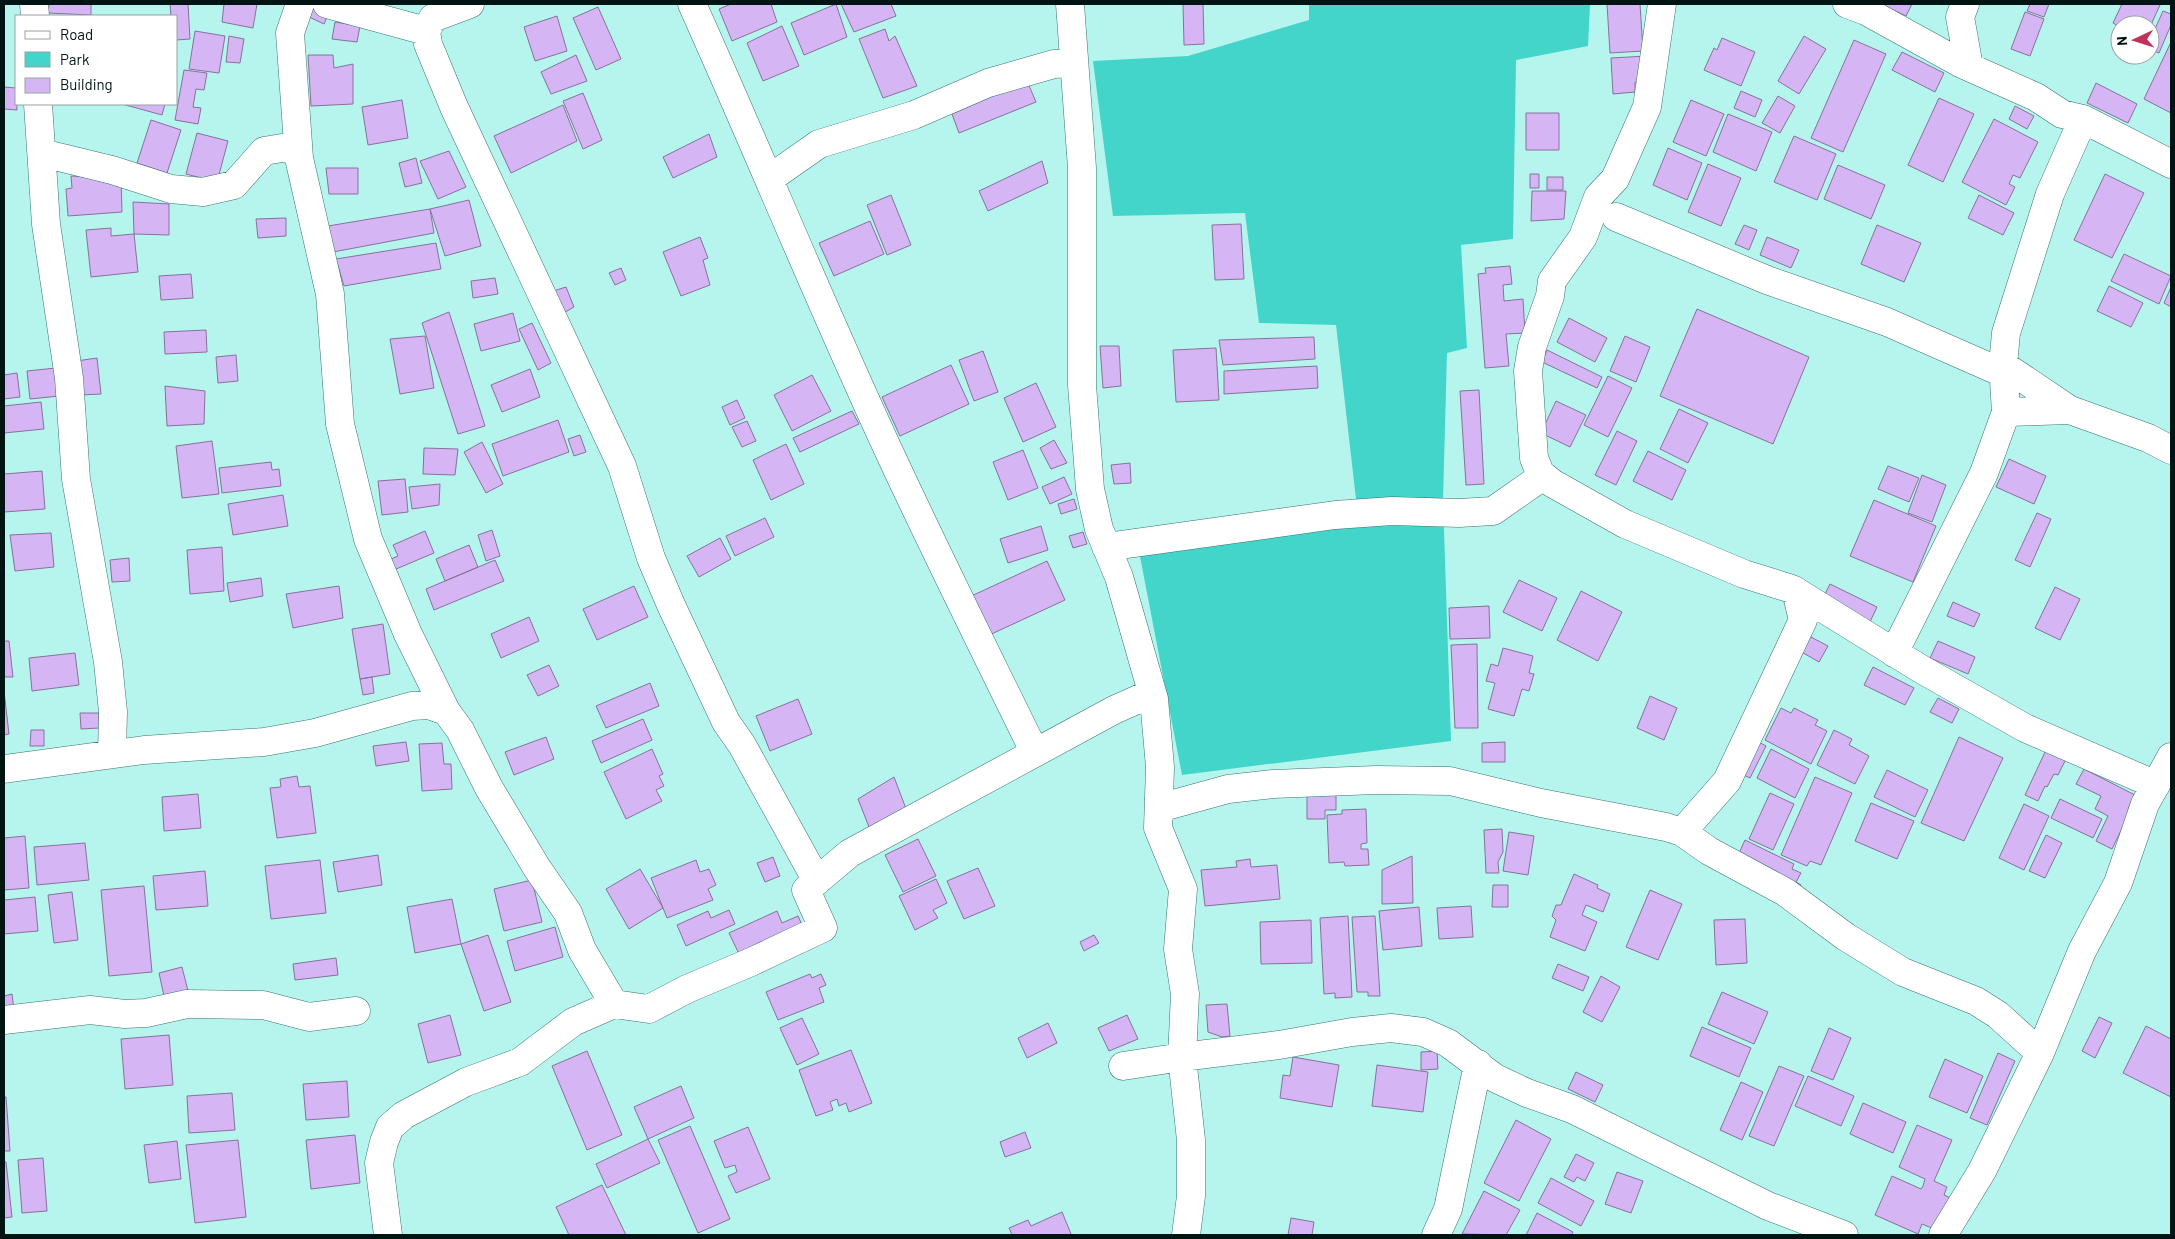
<svg xmlns="http://www.w3.org/2000/svg" width="2175" height="1239" font-family="Barlow,sans-serif">
<style>
.green{fill:#43d5ca}
.building{fill:#d6b5f5;stroke:#867299}
.lines{fill:none;stroke-linecap:round;stroke-linejoin:round}
.minor-casing{stroke:#37746f;stroke-width:29}
.minor{stroke:#fff;stroke-width:28}
</style>
<rect width="100%" height="100%" fill="#b6f5ee"/>
<path class="green" d="M1309,4H1590L1588,46L1516,60L1513,239L1461,245L1467,348L1447,353L1443,500L1451,741L1182,775L1138,546L1359,525L1336,325L1259,323L1245,213L1113,216L1093,61L1188,56L1309,20Z"/>
<path class="building" d="M49,4H91V15L48,13Z
M170,4H188L190,39L176,40V16H171Z
M224,4H257L253,28L222,22Z
M731,4H771L777,22L732,41L719,9Z
M836,4L847,37L804,55L791,23Z
M841,4H891L896,16L854,32Z
M1183,4H1203L1204,44L1184,45Z
M1607,4H1640L1643,51L1610,53Z
M1881,4H1912L1906,16Z
M2030,4H2049L2044,17L2027,11Z
M2122,4H2157L2160,5L2150,27V25H2120V27L2113,23Z
M312,6L329,13L324,24L307,16Z
M598,7L621,59L596,70L573,18Z
M2163,11L2171,14V25L2159,53L2150,49V40Z
M2025,12L2044,19L2030,56L2011,49Z
M557,16L567,51L535,61L524,27Z
M335,22L360,26L357,42L332,39Z
M782,26L799,66L763,81L747,43Z
M885,29L889,41L895,36L917,86L883,98L859,39Z
M195,31L225,36L219,73L189,69Z
M229,36L244,39L240,63L226,62Z
M1804,36L1826,49L1799,94L1778,81Z
M1722,38L1755,52L1741,86L1704,70L1714,48L1717,50Z
M1854,40L1886,54L1843,152L1811,138Z
M2171,42V113L2144,99Z
M1902,52L1944,73L1935,92L1892,70Z
M308,55H333L334,68L353,64V104L311,106Z
M576,55L587,81L551,94L541,72Z
M1647,56L1649,81L1635,82V92L1613,94L1611,58Z
M184,70L207,73L204,90L196,89L193,107L201,108L198,124L175,120Z
M1027,81L1036,102L959,133L952,114Z
M2096,83L2137,104L2128,123L2087,103Z
M4,87L16,88L17,110L4,109Z
M1741,91L1762,100L1755,117L1734,108Z
M583,93L602,140L583,149L563,101Z
M1778,96L1795,106L1780,133L1762,123Z
M1939,98L1974,114L1943,182L1908,165Z
M402,100L408,138L368,145L362,107Z
M1691,100L1724,114L1706,156L1673,142Z
M122,104H165L162,115Z
M563,105L577,141L511,173L494,136Z
M2015,106L2034,116L2027,129L2009,119Z
M1526,113H1559V150H1526Z
M1728,114L1772,132L1756,171L1713,152Z
M1994,119L2038,142L2020,178L2013,175L2009,184L2015,187L2006,205L1962,182Z
M151,120L181,130L167,173L137,163Z
M197,133L228,141L217,182L186,174Z
M709,134L717,157L673,178L663,157Z
M1794,136L1836,154L1817,200L1774,182Z
M1668,148L1702,163L1687,200L1653,185Z
M449,151L466,187L438,199L420,161Z
M416,158L422,183L405,187L399,163Z
M1042,161L1048,183L988,211L979,191Z
M1708,164L1741,178L1721,226L1688,212Z
M1838,165L1885,185L1871,219L1824,199Z
M326,168H358V194H329Z
M1530,174H1539V188H1530Z
M2105,174L2144,193L2112,258L2074,240Z
M71,176L121,178L122,212L68,216L66,189L72,188Z
M1547,177H1563V190H1547Z
M1532,191H1566L1564,219L1531,221Z
M891,195L911,245L887,255L867,205Z
M1979,195L2014,213L2003,235L1968,218Z
M469,200L481,246L445,256L430,209Z
M133,202L169,204V235L134,234Z
M430,209L434,233L333,252L328,226Z
M286,218V236L258,238L256,219Z
M870,221L884,254L834,276L819,243Z
M1241,224L1244,279L1215,280L1212,225Z
M1744,225L1757,230L1749,250L1735,244Z
M1877,225L1921,243L1904,282L1861,264Z
M111,228V236L134,234L138,272L91,277L86,230Z
M700,237L708,258L703,260L710,285L681,296L663,252Z
M1767,237L1799,250L1791,268L1760,255Z
M436,243L441,269L344,286L336,259Z
M2124,254L2171,276L2159,304L2111,281Z
M1510,266L1512,284L1503,285L1504,301L1523,299L1525,333L1506,334L1509,366L1485,368L1478,274L1486,273L1485,268Z
M621,268L626,280L615,285L609,273Z
M191,274L193,298L161,300L159,276Z
M495,278L498,294L473,298L471,281Z
M2109,286L2143,303L2131,327L2097,311Z
M566,287L574,307L560,315L550,292Z
M2171,287V307L2164,303Z
M1697,309L1809,357L1773,444L1660,396Z
M449,312L485,426L458,434L422,323Z
M513,313L520,341L481,351L474,324Z
M1569,318L1607,338L1595,362L1557,342Z
M532,323L551,363L538,370L519,329Z
M206,330L207,352L165,354L164,332Z
M425,336L434,388L400,394L390,339Z
M1625,336L1650,347L1636,382L1610,371Z
M1314,337L1315,359L1223,365L1219,340Z
M1100,346H1119L1121,386L1103,388Z
M1216,348L1219,400L1176,402L1173,350Z
M1547,350L1602,377L1597,388L1542,362Z
M983,351L998,392L974,401L959,360Z
M236,355L238,381L218,383L216,357Z
M97,358L101,394L81,395L76,361Z
M951,365L969,404L900,436L882,397Z
M1317,366L1318,388L1224,394V371Z
M56,368L59,396L30,399L27,371Z
M530,369L540,397L502,412L491,385Z
M17,373L20,397L4,399V375Z
M812,375L831,411L792,431L774,395Z
M1608,376L1632,388L1608,437L1584,425Z
M1036,383L1056,427L1023,442L1004,398Z
M165,386L205,391L204,424L167,426Z
M1479,390L1484,484L1466,485L1460,391Z
M737,400L745,418L730,425L722,407Z
M1556,401L1586,415L1570,447L1541,433Z
M41,402L44,429L4,433V406Z
M1679,409L1708,423L1688,463L1660,449Z
M852,411L859,424L800,452L793,438Z
M558,420L569,452L503,476L492,444Z
M747,421L756,441L742,447L732,427Z
M1617,431L1637,441L1616,485L1595,475Z
M580,435L586,452L574,456L568,439Z
M1054,440L1067,463L1051,469L1040,448Z
M212,441L219,494L182,498L176,446Z
M482,442L503,484L486,493L464,452Z
M786,444L804,484L771,500L753,460Z
M424,448L458,449L455,475L423,474Z
M1023,450L1038,488L1008,500L993,462Z
M1648,451L1686,470L1672,500L1633,481Z
M2009,459L2046,476L2034,504L1996,487Z
M271,462L272,470L279,469L281,486L222,493L219,468Z
M1130,463L1131,483L1114,484L1111,465Z
M1888,466L1919,478L1909,502L1878,489Z
M42,471L45,509L4,512V474Z
M1922,475L1946,485L1932,522L1908,513Z
M1064,477L1072,494L1050,504L1042,487Z
M405,479L408,512L382,515L378,481Z
M440,484L439,505L412,509L409,487Z
M283,495L288,526L233,535L228,504Z
M1074,499L1077,509L1061,514L1058,504Z
M1874,500L1936,526L1913,582L1850,556Z
M2037,513L2051,519L2030,567L2015,560Z
M765,518L774,537L735,556L726,536Z
M1041,526L1048,550L1008,563L1000,539Z
M492,530L500,556L486,561L478,535Z
M425,531L434,553L389,572L384,562L398,556L393,545Z
M1083,532L1087,544L1073,548L1069,536Z
M51,533L54,567L15,571L10,535Z
M720,538L731,559L699,577L687,556Z
M469,545L478,567L445,581L436,559Z
M222,547L224,591L190,594L187,550Z
M129,558L130,581L112,582L110,560Z
M495,560L504,581L434,610L426,589Z
M1047,561L1065,600L985,637L967,598Z
M261,578L263,596L230,602L227,583Z
M1519,580L1557,598L1542,631L1503,612Z
M1830,584L1877,607L1869,624L1822,600Z
M339,586L343,618L293,628L286,594Z
M634,586L648,617L597,640L583,609Z
M2055,587L2080,599L2060,640L2035,628Z
M1581,591L1622,612L1598,661L1557,640Z
M1953,602L1980,614L1974,627L1947,616Z
M1489,606L1490,638L1450,639L1449,608Z
M529,617L539,641L501,658L491,634Z
M383,624L390,674L360,679L352,629Z
M1809,636L1828,646L1819,662L1793,647Z
M4,641H9L13,677H4Z
M1938,641L1975,657L1968,674L1930,658Z
M1477,644L1478,728H1455L1451,645Z
M1503,648L1533,656L1529,673L1534,674L1529,691L1522,689L1514,716L1488,709L1495,683L1486,681L1491,664L1498,666Z
M75,653L79,685L32,691L29,658Z
M549,665L559,686L538,696L527,675Z
M1873,667L1914,688L1905,705L1864,685Z
M372,677L374,693L363,695L360,679Z
M650,683L659,706L606,728L596,706Z
M4,691L9,734L4,735Z
M1650,696L1677,708L1664,740L1637,728Z
M1938,698L1959,709L1952,723L1930,712Z
M798,699L812,734L770,751L756,716Z
M1781,708L1791,713L1794,708L1818,720L1815,725L1827,731L1811,764L1765,740Z
M80,713H99V728L81,729Z
M643,719L652,740L601,763L592,741Z
M31,730H44V746H30Z
M1834,730L1852,739L1849,745L1869,756L1855,784L1817,765Z
M546,737L554,759L514,775L505,752Z
M1959,737L2003,758L1964,841L1921,823Z
M1751,738L1766,746L1750,778L1735,771Z
M406,742L409,761L376,766L373,746Z
M1505,742V762H1482V743Z
M442,743L444,764H451L452,789L422,791L419,744Z
M652,749L663,774L659,776L664,786L656,790L662,801L626,819L604,772Z
M1771,749L1809,769L1795,798L1757,778Z
M2046,750L2066,759L2058,775L2054,774L2047,787L2045,786L2038,801L2025,795Z
M2084,769L2135,795L2128,809L2131,810L2112,849L2096,841L2108,816L2095,809L2101,796L2076,784Z
M1887,770L1928,790L1915,817L1874,797Z
M297,776L299,787L310,786L316,833L277,838L270,788L281,787L280,779Z
M894,777L908,814L871,832L858,799Z
M1815,777L1852,793L1821,865L1810,861L1807,866L1781,855Z
M1770,793L1794,804L1773,850L1749,839Z
M198,794L201,828L164,831L162,797Z
M1307,795H1336V810H1325V819H1307Z
M2060,799L2102,819L2093,838L2051,818Z
M1871,803L1914,821L1897,859L1855,841Z
M2024,804L2049,816L2024,870L1999,858Z
M1366,809L1367,843L1361,844V849H1368L1369,865L1345,866L1344,862L1329,863L1327,815L1342,814V810Z
M1502,829L1503,852L1498,862L1499,873H1486L1484,830Z
M1509,832L1534,836L1528,875L1503,871Z
M2046,835L2062,843L2045,878L2029,871Z
M25,836L29,888L4,890V838Z
M918,839L936,876L903,892L885,855Z
M1745,840L1794,864L1792,869L1801,873L1796,882L1801,885L1798,891L1735,862Z
M85,843L89,880L37,885L34,847Z
M378,855L382,885L338,892L333,862Z
M1412,856L1413,903L1382,904V870Z
M773,857L780,876L765,882L757,863Z
M1250,859L1251,867L1277,865L1280,899L1205,906L1201,870L1237,867L1236,861Z
M320,860L326,913L271,919L265,866Z
M696,860L700,872L709,869L716,885L708,889L713,900L667,918L651,878Z
M978,868L995,906L964,919L947,881Z
M640,869L663,908L629,929L606,889Z
M205,871L208,906L156,910L153,876Z
M1574,874L1598,885L1597,888L1610,894L1603,912L1586,905L1582,915L1597,922L1585,951L1550,937L1556,920L1552,916L1556,905H1561Z
M936,879L947,903L933,910L938,918L915,930L899,896Z
M532,880L542,922L504,931L494,889Z
M1493,885H1508V907H1492Z
M144,886L152,972L109,976L101,890Z
M1650,890L1682,904L1658,960L1626,947Z
M72,892L78,940L54,943L48,895Z
M35,897L38,931L4,934V900Z
M452,899L461,944L415,953L407,907Z
M1471,906L1473,937L1439,939L1437,908Z
M1419,907L1422,946L1383,950L1379,911Z
M729,910L735,924L686,946L677,925L708,911L711,918Z
M777,911L782,923L798,916L803,927L740,956L729,933Z
M1348,916L1352,997L1335,998V993L1324,994L1320,918Z
M1375,916L1380,996H1368V992H1357L1352,917Z
M1745,919L1747,963L1716,965L1714,920Z
M1311,920L1312,963L1261,964L1260,922Z
M555,927L563,957L515,971L507,941Z
M488,935L511,1002L484,1011L461,944Z
M1094,935L1099,943L1084,951L1080,942Z
M336,958L338,975L295,980L293,964Z
M1558,964L1589,977L1583,991L1552,978Z
M182,967L188,991L164,996L159,973Z
M810,974L812,978L821,974L826,985L819,988L824,1002L778,1020L766,992Z
M1601,976L1620,987L1602,1022L1583,1012Z
M1722,992L1768,1012L1754,1044L1708,1024Z
M12,994L14,1010L4,1012V996Z
M1227,1004L1230,1036L1222,1037L1208,1032L1206,1005Z
M450,1015L461,1055L428,1063L418,1024Z
M1127,1015L1138,1039L1109,1051L1098,1028Z
M2099,1017L2112,1023L2095,1058L2082,1051Z
M802,1018L819,1054L797,1065L780,1028Z
M1048,1023L1057,1043L1027,1058L1018,1038Z
M2146,1026L2171,1039V1097L2123,1073Z
M1702,1027L1751,1048L1739,1077L1690,1056Z
M1829,1028L1851,1038L1833,1080L1811,1071Z
M169,1035L173,1085L125,1089L121,1039Z
M851,1050L872,1103L849,1112L846,1103L839,1106L837,1099L830,1102L833,1110L816,1116L799,1070Z
M587,1051L622,1135L587,1150L552,1066Z
M1437,1051L1438,1069L1421,1070V1052Z
M1998,1053L2015,1061L1987,1125L1970,1118Z
M1293,1057L1339,1065L1332,1107L1280,1098L1283,1075L1290,1076Z
M1945,1059L1983,1076L1967,1113L1929,1097Z
M1377,1065L1428,1072L1423,1112L1372,1106Z
M1779,1066L1804,1076L1774,1146L1749,1136Z
M1576,1072L1603,1085L1595,1102L1568,1089Z
M1808,1076L1854,1096L1841,1126L1795,1106Z
M347,1081L349,1117L306,1120L303,1084Z
M1741,1082L1763,1092L1742,1140L1720,1130Z
M681,1086L694,1118L648,1139L634,1107Z
M232,1093L235,1130L189,1133L187,1096Z
M4,1097H6L10,1151H4Z
M1863,1103L1906,1122L1893,1153L1850,1134Z
M1516,1120L1551,1139L1519,1201L1484,1183Z
M1917,1125L1952,1140L1934,1181L1947,1187L1944,1195L1955,1200L1941,1232L1922,1224L1918,1234L1875,1215L1892,1176L1921,1189L1923,1186L1925,1179L1899,1167Z
M690,1126L730,1219L698,1233L658,1140Z
M748,1127L770,1179L736,1193L728,1176L737,1172L735,1165L725,1168L714,1141Z
M1025,1132L1031,1148L1005,1157L1000,1142Z
M355,1135L360,1183L311,1189L306,1140Z
M648,1139L660,1163L607,1188L596,1164Z
M238,1140L246,1217L195,1223L186,1145Z
M177,1141L181,1179L149,1183L144,1145Z
M1576,1154L1594,1163L1585,1181L1577,1177L1574,1182L1564,1177Z
M43,1158L47,1211L22,1213L18,1160Z
M4,1162H6L12,1217L4,1218Z
M1617,1172L1643,1181L1631,1213L1605,1204Z
M1551,1178L1594,1201L1581,1226L1538,1203Z
M602,1185L626,1235H569L556,1207Z
M1484,1191L1520,1210L1506,1235L1462,1234Z
M1062,1212L1071,1234L1068,1235H1012L1009,1228L1028,1220L1031,1226Z
M1537,1213L1573,1232L1571,1235H1526Z
M1291,1218L1314,1222L1312,1235H1288Z"/>
<g class="lines">
<g class="minor-casing">
<path id="minor" d="M34,4L35,16
M327,4L426,31
M470,4L433,18L426,31L428,44L454,107L622,466L651,558L671,605L726,722L742,745L817,881
M692,4C760,155 822,308 892,458C938,557 987,655 1035,753
M1070,4L1082,168V385L1090,489L1099,529L1119,577L1154,699L1160,767L1158,828L1183,889L1178,949L1185,994L1182,1057L1191,1140V1196L1186,1235
M1662,4L1647,107L1615,179L1598,197L1583,237L1552,281L1550,296L1532,347L1528,371L1534,458L1540,473L1552,483L1625,524L1744,574L1792,589L1921,669L2025,728L2156,785
M1847,4L1866,11L1962,64L2036,97L2062,114L2083,119L2171,164
M1965,4L1960,17L1969,67
M38,104L46,224L69,378L76,479L108,662L113,712L112,754
M42,153L112,170L171,189L203,192L234,185L264,151L282,148L293,149L299,158L330,294L340,424L368,539L408,634L446,711
M299,158L290,33L300,4
M769,179L819,144L914,115L988,83L1054,64L1074,63
M1616,217L1767,280L1887,322L2003,373
M2003,365L2070,410L2148,438L2171,450
M2006,412L2070,410
M1106,547L1335,515L1392,511L1459,513L1493,511L1543,476
M1894,653L1984,473L2006,412L2003,365L2006,333L2050,194L2083,119
M4,769L144,750L264,742L315,733L412,706L429,705L446,711L460,730L489,788L537,868L568,913L582,950L614,1004
M1159,808L1228,789L1273,784L1376,780L1450,781L1541,803L1666,827L1682,832L1709,851L1785,892L1846,937L1903,972L1976,1001L1998,1015L2040,1053
M1682,832L1727,781L1803,620L1796,591
M4,1020L90,1010L125,1014L146,1013L187,1004L263,1005L309,1017L356,1011
M1123,1066L1182,1057L1279,1045L1352,1032L1391,1028L1423,1032L1448,1043L1495,1078L1527,1093L1572,1109L1768,1206L1844,1235
M388,1235L379,1163L384,1142L390,1127L404,1115L466,1082L520,1062L573,1022L614,1004L649,1009L687,989L751,962L823,928L806,890L850,853L1114,710L1152,693
M1436,1235L1448,1209L1478,1064
M1943,1235L1982,1171L2040,1053L2082,951L2118,883L2145,804L2171,757"/>
</g>
<use href="#minor" class="minor"/>
</g>
<rect width="2175" height="1239" fill="none" stroke="#001513" stroke-width="10"/>
<rect x="15" y="15" width="162" height="90" fill="#ffffff" stroke="#99a1a1"/>
<rect x="25" y="31" width="25" height="8" fill="#ffffff" stroke="#99a1a1"/>
<text x="60" y="40" font-size="15" fill="#001513">Road</text>
<rect x="25" y="52" width="25" height="15" fill="#43d5ca" stroke="#99a1a1"/>
<text x="60" y="65" font-size="15" fill="#001513">Park</text>
<rect x="25" y="78" width="25" height="15" fill="#d6b5f5" stroke="#99a1a1"/>
<text x="60" y="90" font-size="15" fill="#001513">Building</text>
<g transform="translate(2135 40) rotate(266)"><circle r="24" fill="#ffffff" stroke="#99a1a1"/>
<path d="M0-4L9 19L0 12L-9 19Z" fill="#c1325d"/>
<text y="-8" font-size="14" font-weight="bold" text-anchor="middle" fill="#001513">N</text>
</g>
</svg>
